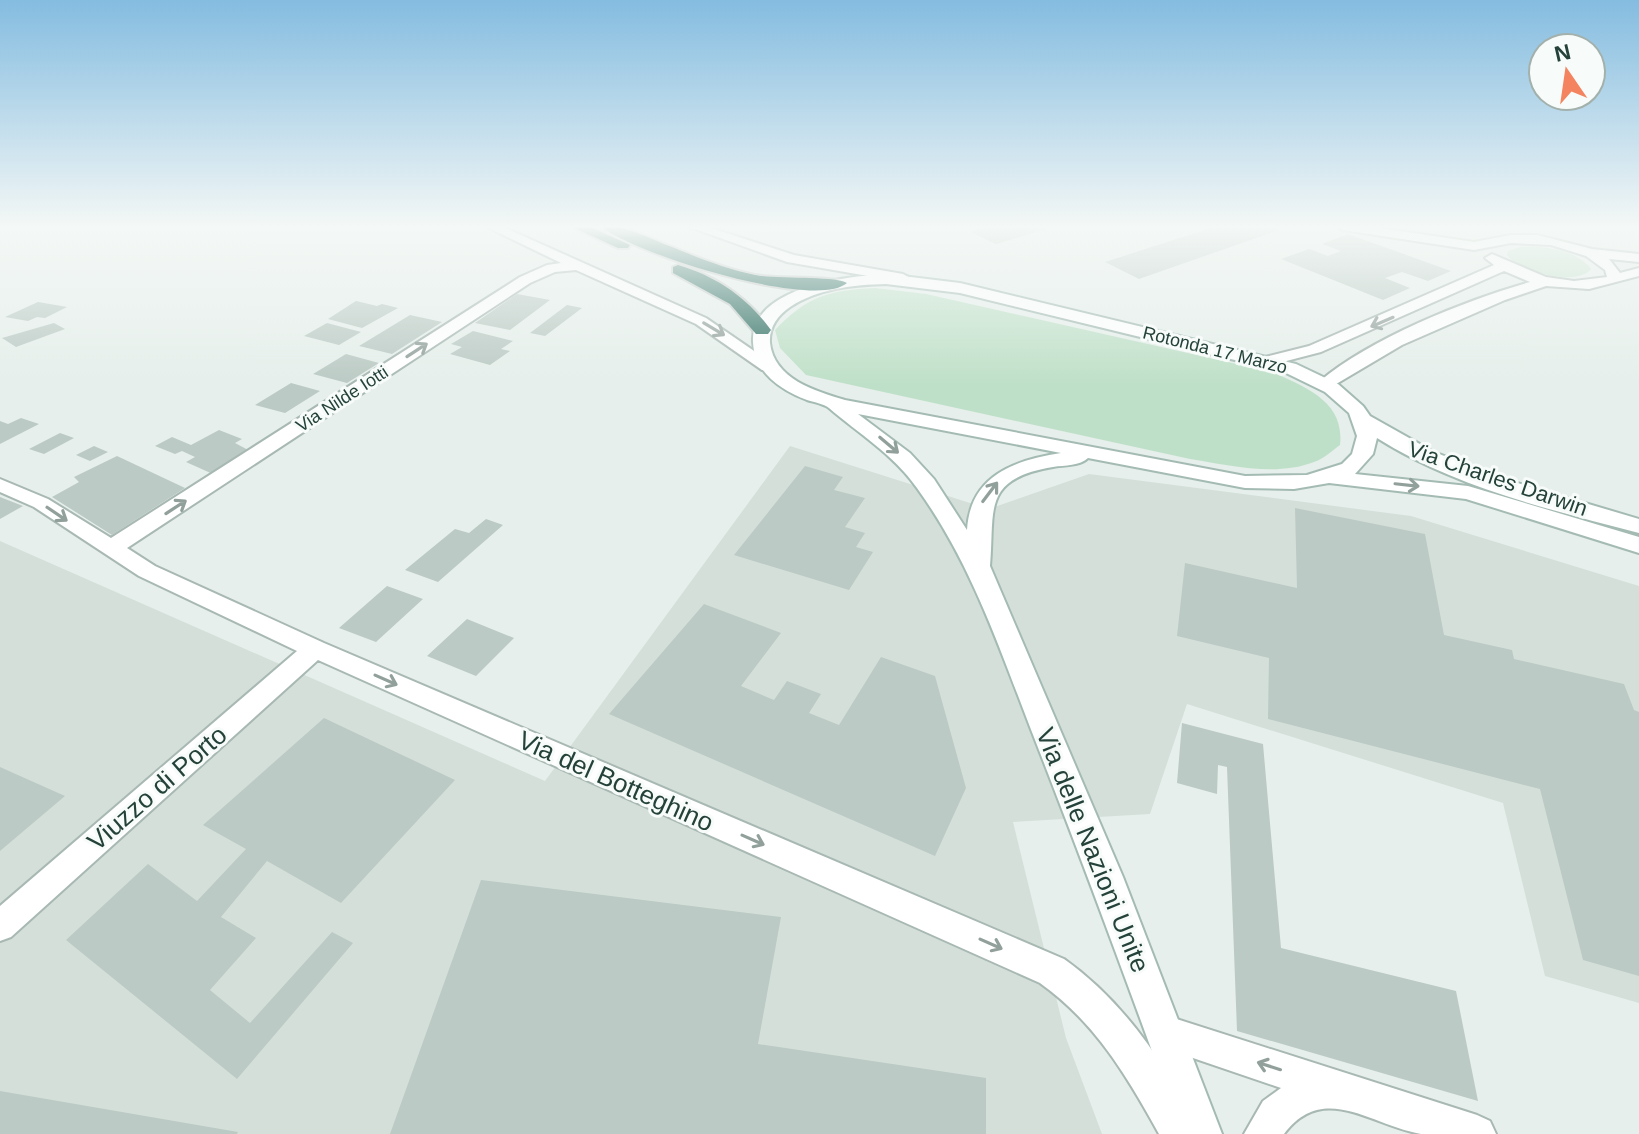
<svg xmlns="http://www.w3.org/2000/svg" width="1639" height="1134" font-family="Arial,sans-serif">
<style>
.built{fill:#d4dfda}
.green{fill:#bfe0c8}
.building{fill:#bbcac4}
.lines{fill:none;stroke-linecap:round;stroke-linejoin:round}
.street-casing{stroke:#a8b8b2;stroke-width:4}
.secondary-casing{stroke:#a4bbb3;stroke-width:4}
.highway-casing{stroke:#c2cac8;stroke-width:4}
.street{fill:#fff;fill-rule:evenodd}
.secondary{fill:#fff;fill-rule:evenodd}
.highway{fill:#2f6f62;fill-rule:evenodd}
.oneway{stroke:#92a09c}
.labels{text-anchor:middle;stroke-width:6;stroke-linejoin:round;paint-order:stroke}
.far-street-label{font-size:18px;fill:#24423a;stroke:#f7fbf9}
.street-label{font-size:22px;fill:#24423a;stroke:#f7fbf9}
.near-street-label{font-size:26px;fill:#24423a;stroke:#f7fbf9}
</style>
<rect width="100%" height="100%" fill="#e6efeb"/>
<path class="built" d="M790,446L989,509L1089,474L1411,516L1639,586V1003L1545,976L1503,803L1187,704L1150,814L1013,822L1066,1038L1102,1134H0V541L545,781Z"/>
<path class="green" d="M1521,247C1543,246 1577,250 1591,269C1577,287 1520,272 1507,255L1508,251Z
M875,288L926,294L1272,372C1305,387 1345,401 1340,445C1332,451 1323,459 1314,462C1276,477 1228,465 1190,459L806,375L780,348L775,330C807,296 830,290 875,288Z"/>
<path class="building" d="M991,226H1056L996,244L970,232Z
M1217,226H1266L1279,230L1139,279L1105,262Z
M1348,234L1451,271L1428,281L1402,272L1385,278L1410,288L1383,300L1281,259L1309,249L1328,256L1341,251L1322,244Z
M517,294L550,300L510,330L475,323Z
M356,301L377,306L382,304L398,308L362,328L328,319Z
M38,302L67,307L45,318L37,317L28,321L5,317Z
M567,305L582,308L545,336L530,333Z
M410,315L442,322L392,354L359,346Z
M54,323L65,329L16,347L2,338Z
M327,323L361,332L339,345L304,336Z
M473,331L513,341L501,349L510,351L490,365L450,354L462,347L451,344Z
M346,354L379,363L347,383L313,374Z
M291,383L320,391L285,413L255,405Z
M21,418L39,424L0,444V421L8,424Z
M219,430L242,439L235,443L250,451L215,475L186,462L195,457L182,451L175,454L155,446L172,437L191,445Z
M60,433L74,438L44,454L29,449Z
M94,446L108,452L90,461L76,455Z
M117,456L185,488L112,535L52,497L79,482L74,477Z
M805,466L843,477L834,490L865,498L845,527L865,533L856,547L873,552L849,590L734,555Z
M0,497L23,506L0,519Z
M1295,508L1425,534L1444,635L1512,650L1514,659L1624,684L1634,710L1639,712V976L1583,960L1540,789L1268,719L1269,658L1177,636L1185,563L1297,588Z
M486,519L503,525L438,582L405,570L455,529L469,533Z
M387,586L423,599L376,642L339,628Z
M704,604L781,633L741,686L774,700L787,681L821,694L809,713L839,725L881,657L935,676L966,788L935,856L609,714Z
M467,619L514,638L476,676L427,656Z
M324,718L455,780L341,903L267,861L221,917L256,938L210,990L250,1023L332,932L353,943L237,1079L66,940L148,864L197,901L246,849L203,825Z
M1182,723L1263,744L1281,948L1456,991L1478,1101L1237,1031L1227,767L1218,765L1217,794L1177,783Z
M0,767L65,796L0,851Z
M481,880L781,917L758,1044L986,1078V1134H390Z
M0,1091L238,1132L237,1134H0Z"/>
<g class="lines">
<g class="street-casing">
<path id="street" d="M485,226H501L706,318L776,366L768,371L762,370L696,324L576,270L555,272L530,283L127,548L155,566L324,643L1064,959C1123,1001 1170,1067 1198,1134H1159C1127,1076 1095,1022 1040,983L318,660L11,937L0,941V906L297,651L139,576L34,507L0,492V479L48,499L111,538L520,277L547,265L561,263Z
M687,226H705L794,255L903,274L910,278L903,282L787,262Z
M1337,226H1366L1474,242L1511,235H1537L1592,249L1639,254V262L1609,259L1620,273L1639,268V276L1589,289L1546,286L1505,300L1402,345L1326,390L1320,389L1317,385L1320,381C1371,338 1466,300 1530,282L1504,271L1321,352L1267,366L1259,361L1261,358L1309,346L1494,265L1485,258L1492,254L1546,277L1574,281L1607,277L1605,270L1586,256L1551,245L1511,243L1474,250L1343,230Z
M1164,1015L1477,1115L1490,1121L1496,1134C1472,1134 1444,1134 1421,1134C1372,1126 1324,1081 1284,1134H1244L1263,1101L1281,1088L1152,1044L1147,1032L1152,1020Z"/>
</g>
<g class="secondary-casing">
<path id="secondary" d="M886,274L960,283L1296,364L1338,384L1363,406L1370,416L1434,452L1504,479L1639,519V533C1551,510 1454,487 1377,438L1373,454L1355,474L1468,486L1639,537V553L1466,499L1329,483L1294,489L1245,488L1088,458C1080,466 1065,465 1053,467C981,479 995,510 990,566L1123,877L1222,1134H1182C1133,998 1083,862 1030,727C998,644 970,561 917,488C894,455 858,433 829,408C824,404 813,402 807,400C781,390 754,372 753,342C750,287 848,276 886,274ZM886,284L960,293L1284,372L1325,392L1349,413L1357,436L1352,454L1342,464L1307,475L1245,476L845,400C815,391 774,379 770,343C769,327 777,316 790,307C819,288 853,285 886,284ZM858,414L1061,453C1014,460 970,476 967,530L934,479L910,453Z"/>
</g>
<g class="highway-casing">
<path id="highway" d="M570,226H588L630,245L628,248H618Z
M601,226C626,225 648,238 672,247C699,258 726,269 755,275C774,279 838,276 847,283C815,311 631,253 601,226Z
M678,265C716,276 748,298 771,330L768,334H756L730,304L673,273V267Z"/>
</g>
<use href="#street" class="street"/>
<use href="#secondary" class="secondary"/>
<use href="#highway" class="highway"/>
</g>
<defs><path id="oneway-shaft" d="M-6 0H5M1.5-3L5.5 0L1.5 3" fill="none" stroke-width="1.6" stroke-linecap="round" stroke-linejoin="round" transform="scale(2)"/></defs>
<g class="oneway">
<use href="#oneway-shaft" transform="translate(1382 322) rotate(157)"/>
<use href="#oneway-shaft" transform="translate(714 329) rotate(31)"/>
<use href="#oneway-shaft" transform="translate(417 350) rotate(-33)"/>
<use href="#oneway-shaft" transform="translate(889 445) rotate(40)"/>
<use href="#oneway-shaft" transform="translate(1407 485) rotate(6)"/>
<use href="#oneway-shaft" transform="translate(990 492) rotate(-53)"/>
<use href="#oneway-shaft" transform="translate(176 507) rotate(-33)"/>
<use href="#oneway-shaft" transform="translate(57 514) rotate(34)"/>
<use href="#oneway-shaft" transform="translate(386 680) rotate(24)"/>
<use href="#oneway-shaft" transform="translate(753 840) rotate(24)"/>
<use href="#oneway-shaft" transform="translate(991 944) rotate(24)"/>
<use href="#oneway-shaft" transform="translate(1269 1066) rotate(-162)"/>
</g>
<linearGradient id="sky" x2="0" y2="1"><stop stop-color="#84bce0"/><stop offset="0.59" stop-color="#f4f8f6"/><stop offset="1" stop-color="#f4f8f6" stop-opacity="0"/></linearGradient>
<rect width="1639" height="384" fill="url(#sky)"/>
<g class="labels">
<g class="far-street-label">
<text transform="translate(1215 350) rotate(14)" y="6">Rotonda 17 Marzo</text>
<text transform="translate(342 399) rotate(-33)" y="6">Via Nilde Iotti</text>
</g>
<g class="street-label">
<text transform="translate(1498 478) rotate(19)" y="8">Via Charles Darwin</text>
</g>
<g class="near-street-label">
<text transform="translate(616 781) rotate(24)" y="9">Via del Botteghino</text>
<text transform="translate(157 788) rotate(-41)" y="9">Viuzzo di Porto</text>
<text transform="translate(1093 850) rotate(68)" y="9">Via delle Nazioni Unite</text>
</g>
</g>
<g transform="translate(1567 72) rotate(347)"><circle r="38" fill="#f7fbf9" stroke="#a3b1ad" stroke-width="2"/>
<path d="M0-6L14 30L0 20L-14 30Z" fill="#f4845f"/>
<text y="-12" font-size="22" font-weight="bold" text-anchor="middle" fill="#24423a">N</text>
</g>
</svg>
